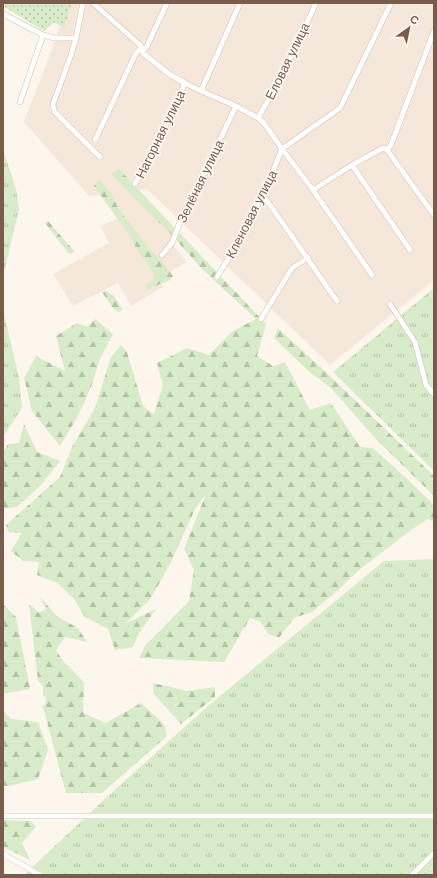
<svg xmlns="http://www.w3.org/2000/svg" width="437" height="878" font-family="'DM Sans',sans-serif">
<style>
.residential{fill:#f5e8da}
.grass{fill:url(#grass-tufts)}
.forest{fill:url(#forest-firs)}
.park{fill:url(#park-dots)}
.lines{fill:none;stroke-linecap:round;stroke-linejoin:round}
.minor-casing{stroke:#d1beb0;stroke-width:6}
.minor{stroke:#fff;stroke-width:5}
.labels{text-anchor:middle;stroke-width:3.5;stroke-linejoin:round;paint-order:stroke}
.street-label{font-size:13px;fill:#7a5c4d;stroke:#fffaf3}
</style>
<defs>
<pattern id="grass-tufts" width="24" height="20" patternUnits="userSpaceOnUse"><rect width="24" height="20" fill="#d8ecc9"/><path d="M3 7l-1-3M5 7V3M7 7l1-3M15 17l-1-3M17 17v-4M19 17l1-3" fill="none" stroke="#b4c2a5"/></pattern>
<pattern id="forest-firs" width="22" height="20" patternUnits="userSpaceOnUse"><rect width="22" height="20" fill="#d8ecc9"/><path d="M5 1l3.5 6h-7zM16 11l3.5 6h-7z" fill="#b4c2a5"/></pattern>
<pattern id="park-dots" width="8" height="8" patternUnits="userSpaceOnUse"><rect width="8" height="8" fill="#d8ecc9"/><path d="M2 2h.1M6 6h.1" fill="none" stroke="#b4c2a5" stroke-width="1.8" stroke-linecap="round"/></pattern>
</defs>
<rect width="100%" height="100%" fill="#fdf6ec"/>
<path class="residential" d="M68,3H434V280L330,365L147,189L128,191L172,232L173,245L187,262L158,279L163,287L131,306L118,283L73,306L53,274L109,243L100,226L119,218L107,194L89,196L24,122L52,49Z"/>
<path class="grass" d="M3,149L16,189L19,209L3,277Z
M434,288V471L333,372Z
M3,309L19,378L22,408L3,437Z
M434,559V875H24L107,797L208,706L384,561Z"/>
<path class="forest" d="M119,169L266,324L257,356L273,366L285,362L310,410L331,403L360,447L373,448L405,477L434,505V521L427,519L406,534L360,569L337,591L312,612L294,618L279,638L268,634L261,622L250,618L224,662L139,658L145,646L189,601L194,570L184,549L206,494L195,509L170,564L151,598L126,623L156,609L139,633L133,647L115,650L108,629L85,617L74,599L58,583L37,575L39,562L23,561L11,551L22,533L8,532L6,525L60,477L72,447L95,408L111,357L121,345L127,352L143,406L154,414L163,385L157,363L187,348L209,355L233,331L256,319L231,296L200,267L171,234L135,199L111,174Z
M99,179L109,191L120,211L150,249L160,259L173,276L170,280L146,290V284L153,280L154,274L151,269L138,251L129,235L94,186Z
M48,221L75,252L69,254L45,223Z
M106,291L114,296L123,310L118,312L113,308L102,292Z
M95,319L113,334L101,356L91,387L78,416L60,446L32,411L24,378L36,356L65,371L56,336L77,323L88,327Z
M278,328L330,376L434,476V496L375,438L331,388L307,370L274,338Z
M24,424L37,452L60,461L41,485L17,507L3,509V452L8,444L19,443Z
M40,597L58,617L78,628L87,642L65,637L56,650L64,662L84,682L83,713L106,723L141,703L164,724L167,736L102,793H66L43,707L47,699L43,695V686L38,681L29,604L39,613L46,609Z
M3,604L16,617L30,689L3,694Z
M153,683L187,691L215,687V697L181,724L153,693Z
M3,710L11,719L38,722L48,750L38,779L9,786H3Z
M3,820L31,821L36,827L22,843L30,860L3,847Z"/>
<path class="park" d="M3,3H72L64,28L54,22L44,31L3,6Z"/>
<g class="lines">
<g class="minor-casing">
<path id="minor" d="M83,3L76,38L71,55L53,104L54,111L100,157
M93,3L140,45L143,53L169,74L185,83L201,91L236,106L258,118L264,123L282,149L313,190L372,275
M3,14L43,35L55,38H76
M201,91L240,3
M20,102L43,35
M258,118L284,72L316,3
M95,140L136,53L139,50L146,48L167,3
M282,149L340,108L391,3
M387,150L391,145L434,31
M352,165L410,250
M135,184L168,121L185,83
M313,190L352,165L383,148L387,150L434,215
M263,195L337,301
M162,255L172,243L179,225L236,106
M217,277L233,251L263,195L282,149
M390,304L415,342L426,385L434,394
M261,319L292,268L308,258
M3,816H434
M3,854L40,875
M412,875L434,853"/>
</g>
<use href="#minor" class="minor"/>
</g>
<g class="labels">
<g class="street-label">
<text transform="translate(287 61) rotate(-64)" y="5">Еловая улица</text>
<text transform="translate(160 134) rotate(-64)" y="5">Нагорная улица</text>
<text transform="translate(200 181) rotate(-64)" y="5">Зелёная улица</text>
<text transform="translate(251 214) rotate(-63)" y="5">Кленовая улица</text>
</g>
</g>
<rect width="437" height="878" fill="none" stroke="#7a5c4d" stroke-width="8"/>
<g transform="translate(409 28) rotate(33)" stroke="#fffaf3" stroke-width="3" paint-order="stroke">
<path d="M0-3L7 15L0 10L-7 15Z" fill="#7a5c4d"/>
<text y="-6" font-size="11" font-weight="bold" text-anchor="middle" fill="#7a5c4d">С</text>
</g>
</svg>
